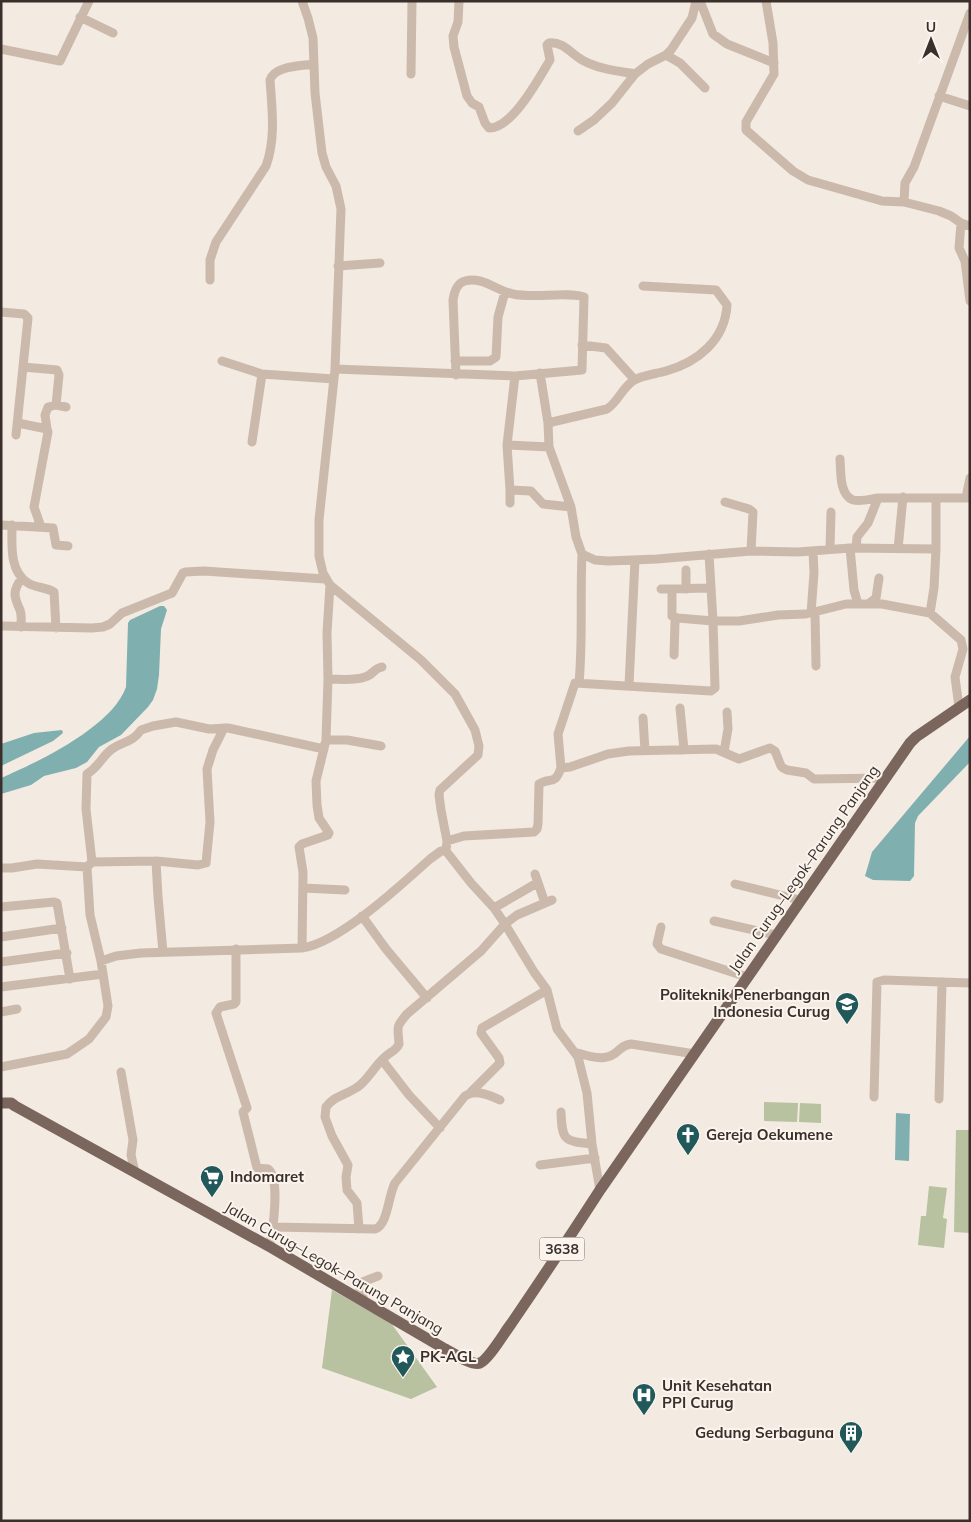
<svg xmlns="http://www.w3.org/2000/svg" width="971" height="1522" font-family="Mulish,sans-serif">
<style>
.green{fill:#b8c2a0}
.water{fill:#80afb0}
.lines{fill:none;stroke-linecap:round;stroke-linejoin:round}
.minor{stroke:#cbbaac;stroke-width:9}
.major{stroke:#7b665d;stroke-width:11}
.labels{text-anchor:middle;stroke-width:4;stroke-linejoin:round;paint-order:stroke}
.shield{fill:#faf4ed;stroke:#746a65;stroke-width:1}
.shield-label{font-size:14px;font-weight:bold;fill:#3a2f2b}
.street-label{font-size:15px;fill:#3a2f2b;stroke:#faf4ed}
.poi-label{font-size:15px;font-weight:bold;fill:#3a2f2b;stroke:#faf4ed;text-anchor:start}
</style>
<rect width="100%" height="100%" fill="#f3eae1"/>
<path class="green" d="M764,1102L798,1103L797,1122L764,1121Z
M800,1103L821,1104V1123L799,1122Z
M956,1130H970V1233L954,1232Z
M929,1186L947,1188L943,1218L947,1219L944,1248L918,1245L921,1216H926Z
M332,1290L391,1323L437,1387L411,1399L322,1368Z"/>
<path class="water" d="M160,606H164L167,610L161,629L159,675L157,689L153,700L148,707L121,735L99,747L87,762L76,768L44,776L31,785L1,794V778C38,762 112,727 126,687L128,623L130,620Z
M62,730L63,733L53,741L1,766V744L34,733Z
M970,736V762L918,816L915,823L914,876L910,881L873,880L865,876L872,852Z
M896,1113L910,1114L909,1161L895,1160Z"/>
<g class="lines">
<path class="minor" d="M302,1L308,18L313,38L315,93L322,153L326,167L336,186L341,209L335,369L319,520V556L323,573L330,585L421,660L455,694L475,730L479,746L478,755L440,790L439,795L441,810L447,841L446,851L471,883L494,908L505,924L534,972L547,990L557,1029L578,1057L587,1093L592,1144L600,1190
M459,1L458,22L453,36L454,47L467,96L472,103L479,107L485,123L489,128C512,129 539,78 550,60L547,45L549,43C563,41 572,55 584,61C599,69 618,71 635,74
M700,1L713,34L727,44L774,63
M766,1L773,43L774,74L746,122V130L793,171L808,180L882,201L904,202L939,211L951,216L961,223L970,226
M80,17L113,33
M1,49L60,61L89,1
M666,55L680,63L705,88
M411,74L412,1
M939,96L970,106
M578,131L594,120L612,103L635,74L648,64L666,55L671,50L692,18L696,1
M904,202L905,183L914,167L970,13
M961,223L959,248L965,261L970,301
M338,266L380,263
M210,280V260L216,242L266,166C276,138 272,109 270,80C274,66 300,66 313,64
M1,312L24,314L28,318L16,435
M582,345L606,348L634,379
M222,361L262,374L334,379
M455,361H490L496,357L498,317L505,292
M23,367L57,370L59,375L56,405
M335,369L515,376L582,370L584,297C565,291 535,299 513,294C497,291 482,276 465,281C457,283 454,293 453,300L456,375
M540,373L548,423L549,447L571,507L576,537L582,554L595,560L608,561L657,559L751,551L798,552L850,548L854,590L858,604H882L930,613L961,640L963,649L955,677L959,707
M515,376L507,445L510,490L531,491L543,504L571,507
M18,423L47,429L48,432L34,507L41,527
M548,423L607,409C618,402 622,388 633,381C641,375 656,374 666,371C698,362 725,340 727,305L716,290L643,286
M47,429L45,415L48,407L56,405L66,407
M252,442L262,374
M507,445L549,447
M840,459C841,471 839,495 853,500C861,502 871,499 878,498
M510,490V503
M966,498L970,478
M725,502L749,509L753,512L751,551
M1,525L53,528L56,545L68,546
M12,525C12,545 9,571 28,583C36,588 46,587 54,592L56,628
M830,548L831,512
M850,548L936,549L934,588L930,613
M856,548L857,537L868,523L878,498H970
M898,549L903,497
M936,549V498
M686,570V589
M661,589L711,588
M672,589V616L678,618
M868,604L876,598L879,578
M815,612L816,666
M811,613L814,573L813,551
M1,626L92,628L103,627L110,624L122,613L172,593L183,573L185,572L204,571L325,579
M21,627C21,622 22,615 20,610C14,597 12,591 22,578
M674,655L675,622L678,618L713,621L709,554
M328,679L327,633L330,585
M579,683C583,640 580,597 582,554
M629,685L635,560
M680,708L684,750
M643,718L645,751
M326,740H347L381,746
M724,752L728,729L727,712
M561,768L558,734L575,683L711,691L715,688L713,621H739L778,615L806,614L846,604H858
M447,841L464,836L534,832L537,829L538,824L539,784C551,776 554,787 561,768L570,767L608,754L629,751L716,749L739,759L770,748L775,751L781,766L783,768L787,770L806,773L814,779L885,778
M92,862L86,809L87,774C99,767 102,756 112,749C123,741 132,743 141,730L153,726L176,722L209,729L226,728
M1,868H12L37,864L87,867
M535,874L545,903
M735,884L800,900
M303,888L345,890
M1,907L54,902L57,903L70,979
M494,908L537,883
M362,916L386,949L427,998
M714,921L776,935
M661,927L657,944L661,949L747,977
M1,937L62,928
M302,948L303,872L299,847L302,844L328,835L329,833L319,818L317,805L316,781L326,740L328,679C340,679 354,681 365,677C373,675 374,668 382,667
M236,949V1002L234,1004L220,1007L216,1013L247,1108L243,1112L257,1168L268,1169C279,1177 274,1215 273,1227
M163,952L158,897L156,861L198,865L206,863L210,822L207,769L213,750L224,728H228L324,749
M101,961L116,956L141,953L302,948C339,943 401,885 430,859L441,851H446
M1,962L67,953
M1,987L103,974
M1,1012L17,1009
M574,1052C586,1055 602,1062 614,1054C621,1049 622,1045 631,1044L695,1054
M382,1060L409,1095L440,1128
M1,1067L67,1054L89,1039L106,1017L108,1006L101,961L90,915L87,867L92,862L156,861
M121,1072L133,1140L131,1155L135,1172
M471,1092L500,1063L499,1058L481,1033L482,1028L547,990
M874,1097L877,982L884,980L970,983
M939,1099L942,982
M561,1112C562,1141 564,1141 592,1144
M540,1165L595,1158
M359,1229L357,1203L347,1190L346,1177L348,1165L332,1136L325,1117L326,1107C334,1096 345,1095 356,1088C367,1082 374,1066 385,1057C390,1052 396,1051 399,1044C398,1027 395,1028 407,1014L481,951L505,924L517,915L552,900
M272,1248L270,1243L273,1227L375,1229C388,1225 388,1196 395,1183L465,1096C476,1089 489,1095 500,1100
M365,1303L359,1286L360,1283L378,1276"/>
<path class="major" d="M1,1103H11L15,1106L272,1248L445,1349C453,1353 472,1366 480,1363C489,1359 504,1333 511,1324C541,1280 571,1235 600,1190L910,743L916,737L970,700"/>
</g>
<defs>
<g id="university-pin" transform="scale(1.25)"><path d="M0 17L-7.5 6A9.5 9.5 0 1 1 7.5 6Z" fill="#21595b" stroke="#faf4ed"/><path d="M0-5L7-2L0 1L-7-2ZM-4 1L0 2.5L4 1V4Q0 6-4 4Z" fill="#fff"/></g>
<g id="church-pin" transform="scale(1.25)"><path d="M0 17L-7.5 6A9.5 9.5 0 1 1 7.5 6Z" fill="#21595b" stroke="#faf4ed"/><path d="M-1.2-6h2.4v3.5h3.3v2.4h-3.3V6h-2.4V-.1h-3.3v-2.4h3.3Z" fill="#fff"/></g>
<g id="supermarket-pin" transform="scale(1.25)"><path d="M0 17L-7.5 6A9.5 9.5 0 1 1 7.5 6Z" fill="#21595b" stroke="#faf4ed"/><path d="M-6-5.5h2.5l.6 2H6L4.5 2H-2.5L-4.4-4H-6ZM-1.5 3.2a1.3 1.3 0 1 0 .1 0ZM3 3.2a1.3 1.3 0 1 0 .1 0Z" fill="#fff"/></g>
<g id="sight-pin" transform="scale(1.25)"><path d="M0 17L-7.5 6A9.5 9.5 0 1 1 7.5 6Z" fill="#21595b" stroke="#faf4ed"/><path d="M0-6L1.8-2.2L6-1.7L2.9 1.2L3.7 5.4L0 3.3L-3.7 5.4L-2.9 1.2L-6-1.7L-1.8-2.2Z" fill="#fff"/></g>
<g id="hospital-pin" transform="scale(1.25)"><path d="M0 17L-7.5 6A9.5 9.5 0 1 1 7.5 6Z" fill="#21595b" stroke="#faf4ed"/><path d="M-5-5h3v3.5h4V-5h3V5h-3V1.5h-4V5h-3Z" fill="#fff"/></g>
<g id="building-pin" transform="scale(1.25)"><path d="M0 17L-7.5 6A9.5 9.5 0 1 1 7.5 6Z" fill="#21595b" stroke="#faf4ed"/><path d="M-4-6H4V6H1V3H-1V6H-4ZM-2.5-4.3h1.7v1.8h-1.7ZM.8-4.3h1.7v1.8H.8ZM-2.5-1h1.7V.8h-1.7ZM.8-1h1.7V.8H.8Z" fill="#fff"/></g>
</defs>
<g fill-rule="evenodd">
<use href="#university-pin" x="847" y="1004"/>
<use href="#church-pin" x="688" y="1135"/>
<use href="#supermarket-pin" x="212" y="1177"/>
<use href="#sight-pin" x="403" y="1357"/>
<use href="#hospital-pin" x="644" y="1395"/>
<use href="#building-pin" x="851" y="1433"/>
</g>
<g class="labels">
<rect class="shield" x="539.5" y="1237.5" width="45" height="23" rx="4"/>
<g class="shield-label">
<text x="562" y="1254">3638</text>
</g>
<g class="street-label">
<text transform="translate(804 869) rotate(-55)" y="5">Jalan Curug–Legok–Parung Panjang</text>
<text transform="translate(334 1268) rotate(30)" y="5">Jalan Curug–Legok–Parung Panjang</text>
</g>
<g class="poi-label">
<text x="830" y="1000" text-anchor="end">Politeknik Penerbangan<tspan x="830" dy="17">Indonesia Curug</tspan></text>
<text x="706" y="1140">Gereja Oekumene</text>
<text x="230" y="1182">Indomaret</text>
<text x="420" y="1362">PK-AGL</text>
<text x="662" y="1391">Unit Kesehatan<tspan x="662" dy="17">PPI Curug</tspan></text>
<text x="834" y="1438" text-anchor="end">Gedung Serbaguna</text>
</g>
</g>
<rect width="971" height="1522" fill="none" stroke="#3a2f2b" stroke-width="5"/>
<g transform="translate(931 40)" stroke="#faf4ed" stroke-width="4" paint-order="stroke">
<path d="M0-4L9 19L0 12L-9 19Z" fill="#3a2f2b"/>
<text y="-8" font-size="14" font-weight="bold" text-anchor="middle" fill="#3a2f2b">U</text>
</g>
</svg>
